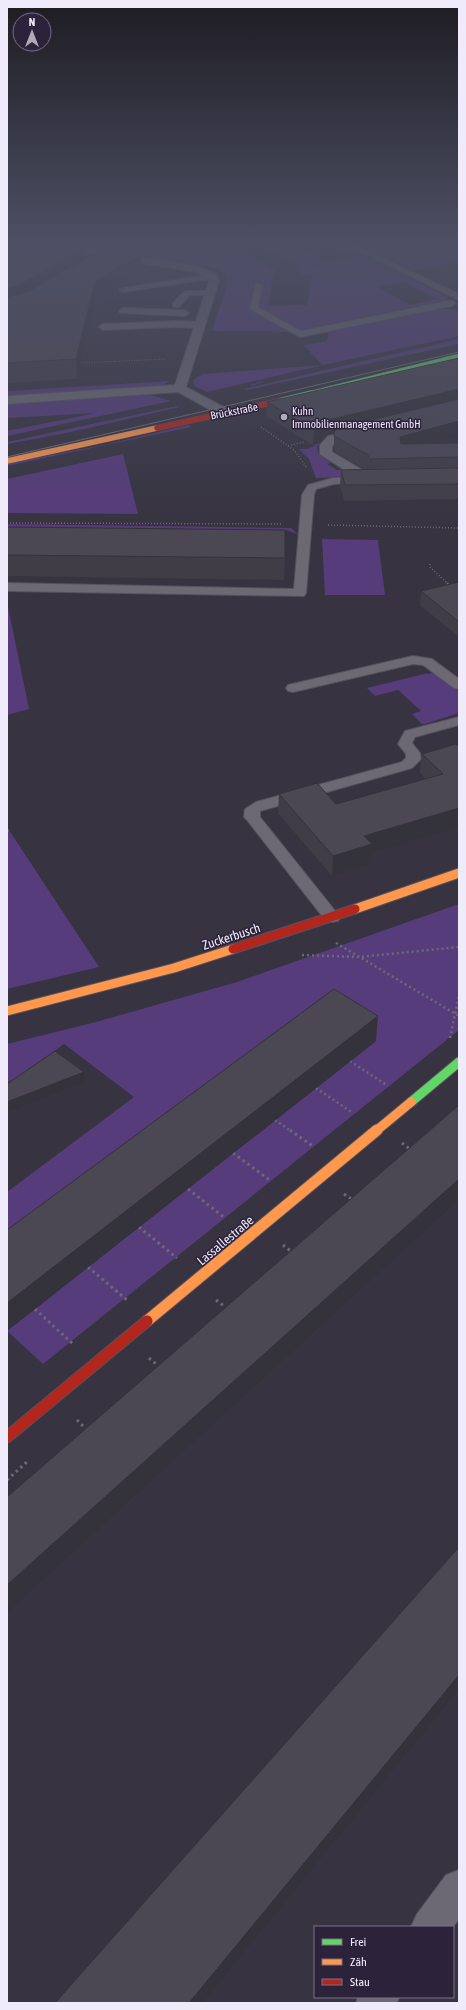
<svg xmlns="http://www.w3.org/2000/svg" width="466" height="2010" font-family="'Asap Condensed',sans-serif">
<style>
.green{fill:#563c7b;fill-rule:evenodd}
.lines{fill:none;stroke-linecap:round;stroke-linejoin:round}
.lane-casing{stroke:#56515d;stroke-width:2}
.street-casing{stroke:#56515d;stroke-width:2}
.fast-far2-casing{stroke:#56515d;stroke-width:5.5}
.fast-far1-casing{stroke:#56515d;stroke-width:6}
.fast-casing{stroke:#56515d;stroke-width:11}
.slow-far2-casing{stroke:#56515d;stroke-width:6}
.slow-far1-casing{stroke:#56515d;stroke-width:11}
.slow-casing{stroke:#56515d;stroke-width:13}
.jam-far2-casing{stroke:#56515d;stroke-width:6}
.jam-far1-casing{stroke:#56515d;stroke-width:11}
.jam-casing{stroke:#56515d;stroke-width:13}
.path-far4{stroke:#6d6a74;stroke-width:1;stroke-dasharray:1 1.5;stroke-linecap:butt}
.path-far3{stroke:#6d6a74;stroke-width:1.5;stroke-dasharray:1 2;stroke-linecap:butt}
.path-far2{stroke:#6d6a74;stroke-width:2;stroke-dasharray:1.5 2.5;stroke-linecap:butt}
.path-far1{stroke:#6d6a74;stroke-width:2.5;stroke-dasharray:2 3;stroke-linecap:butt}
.path{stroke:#6d6a74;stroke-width:3;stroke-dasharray:2.5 3.5;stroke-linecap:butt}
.lane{fill:#6d6974;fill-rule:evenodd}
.street{fill:#6d6974;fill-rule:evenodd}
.fast-far2{stroke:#63d668;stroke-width:4.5}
.fast-far1{stroke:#63d668;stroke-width:5.5}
.fast{stroke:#63d668;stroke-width:9}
.slow-far2{stroke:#ff974d;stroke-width:5.5}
.slow-far1{stroke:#ff974d;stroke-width:9}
.slow{stroke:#ff974d;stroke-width:11}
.jam-far2{stroke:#b3261e;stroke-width:5.5}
.jam-far1{stroke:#b3261e;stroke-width:9}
.jam{stroke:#b3261e;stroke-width:11}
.tram{stroke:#716e77;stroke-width:1}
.wall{fill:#403d47}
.shaded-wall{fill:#34323a}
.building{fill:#4b4753;stroke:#34323a}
.poi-dot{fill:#afabba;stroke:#2c233b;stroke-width:1.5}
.labels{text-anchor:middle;stroke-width:3;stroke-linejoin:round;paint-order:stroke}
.far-street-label{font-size:11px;fill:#f0ebfb;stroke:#2c233b}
.far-poi-label{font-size:11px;fill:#f0ebfb;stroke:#2c233b;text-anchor:start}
.street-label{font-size:13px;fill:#f0ebfb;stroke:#2c233b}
</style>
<rect width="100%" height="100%" fill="#373340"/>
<path class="green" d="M61,243H289L328,262L355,258L324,243H338L448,297L446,300L291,332L212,331L228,282C226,271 215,269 205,266ZM257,245L295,264L298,266L299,275H312L307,305L268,306L274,269L236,248ZM404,282L438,299L410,305L377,287Z
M371,243H459V262L413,271L371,250L369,248L373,245Z
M441,309H453L459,312V336L323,365L207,392L194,386L193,380L203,374L322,365L304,345L327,341L329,332Z
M459,339V344L247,390L243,389Z
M170,381L159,387L7,396V391Z
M151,395L171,401L7,436V431L96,413L7,418V403Z
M177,406L180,407L71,432L7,444V442Z
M188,425L191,427L7,466V463L104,445Z
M324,439L317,446L318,453L331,463L327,464L337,470L344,469L349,473L346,477L316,478L309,459L299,449H310L308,448L315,446L309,442Z
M123,454L138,514L7,513V479Z
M7,524L291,528L298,534L286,530L7,527Z
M322,539L378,540L385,595H325Z
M7,602L29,709L7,715Z
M434,673L444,678L459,692V713L425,724H422L412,714L421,711L398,690L375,696L367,688L424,674Z
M7,827L99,967L7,989Z
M459,904V1030L43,1364L7,1331L376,1041L7,1258V1192L134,1097L64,1044L18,1078L7,1082V1044L96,1022L237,982Z"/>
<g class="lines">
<g class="lane-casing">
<path id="lane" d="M341,243H352L459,294V300Z
M213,274H216V278L123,292L119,290L123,288Z
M256,283L263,285L258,307L301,331L452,300L456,303L452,306L300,337L251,310L250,308Z
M185,291H210L214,293L210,295H190L179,307H173V303Z
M123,308L185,310L189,313L185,316L120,313L119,311Z
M175,321L200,322L204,325L200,328L175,327L103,330L99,327L103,324Z
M362,477L367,480L366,482L334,484L316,489L314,495L306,593L304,596L7,591V583L294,589L302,495L308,485L333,478Z
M413,656L432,659L459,679V689L454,688L423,665L413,664L293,692L288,691L286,688L288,685Z
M459,717V725L415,737L412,743L420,753L421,759L412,768L260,811V817L340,917L338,921L332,922L326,921L247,820L244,817L245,809L256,802L402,762L406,758V754L398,744L405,731Z"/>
</g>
<g class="street-casing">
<path id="street" d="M35,243H58L197,266L216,274L219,281L186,387L229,410L231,413L229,416H221L178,392L7,404V396L175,385L209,281L208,278L195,272L40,246Z
M363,428L367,429L369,432L367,435L336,442L332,446V452L366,472L368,476L380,477L382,480L380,483H357L355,477L320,454V445L328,436Z
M459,1870V1919L453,1927H411L417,1914L446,1875Z
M358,1997H399L397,2003H356Z"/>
</g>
<g class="fast-far2-casing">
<path id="fast-far2" d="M308,394L459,356"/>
</g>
<g class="fast-far1-casing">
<path id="fast-far1" d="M279,401L312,393"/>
</g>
<g class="fast-casing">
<path id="fast" d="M411,1102L459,1062"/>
</g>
<g class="slow-far2-casing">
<path id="slow-far2" d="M7,461L157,428"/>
</g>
<g class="slow-far1-casing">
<path id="slow-far1" d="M355,909L459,873
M7,1011L174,968L233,949
M376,1131L411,1102"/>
</g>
<g class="slow-casing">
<path id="slow" d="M147,1321L377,1130"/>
</g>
<g class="jam-far2-casing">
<path id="jam-far2" d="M157,428L279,401"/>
</g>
<g class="jam-far1-casing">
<path id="jam-far1" d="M233,949L355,909"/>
</g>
<g class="jam-casing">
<path id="jam" d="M7,1437L147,1321"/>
</g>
<path class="path-far4" d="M265,243L313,268V271H357
M255,267L223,249L260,243
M79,363L166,359
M252,385L262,382"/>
<path class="path-far3" d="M261,427L294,450L307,468
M288,446L304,442
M7,523L283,524
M328,525L459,528
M430,564V567L448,584"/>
<path class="path-far2" d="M447,583L451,587"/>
<path class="path-far1" d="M7,831L9,830
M336,943L459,1016
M302,955L359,957L459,947
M450,1038L459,996
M350,1061L388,1086
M316,1088L353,1113
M275,1120L291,1131"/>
<path class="path" d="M290,1130L314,1147
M402,1143L411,1150
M233,1153L271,1181
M188,1189L225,1218
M344,1194L353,1200
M139,1227L177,1258
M283,1245L292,1252
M88,1267L127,1300
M216,1300L228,1309
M35,1309L73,1344
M149,1358L161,1368
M77,1420L88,1431
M7,1480L29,1460"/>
<use href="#lane" class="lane"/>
<use href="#street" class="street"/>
<use href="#fast-far2" class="fast-far2"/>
<use href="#fast-far1" class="fast-far1"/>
<use href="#fast" class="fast"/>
<use href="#slow-far2" class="slow-far2"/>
<use href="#slow-far1" class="slow-far1"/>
<use href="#slow" class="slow"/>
<use href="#jam-far2" class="jam-far2"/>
<use href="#jam-far1" class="jam-far1"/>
<use href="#jam" class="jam"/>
<path class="tram" d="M7,457L459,352"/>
</g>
<path class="wall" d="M7,243H77V246L87,258L141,255V272L96,299L77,379L7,383Z
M267,402L459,436L428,444L459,443V499L344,501L340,485L341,470L364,469L334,451V433L328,435L320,443L313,445L266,416Z
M7,527L285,558L284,580L7,576Z
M459,582V637L420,605L421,591Z
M459,747V827L371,853L370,864L332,876L278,813L279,794L336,804L426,779L420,773L422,754Z"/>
<path class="shaded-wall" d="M71,243H77L78,252L86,247L87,264L7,306V288Z
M141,255V272L96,299L77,379L76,359L95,281Z
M459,389V403L328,435L320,443L313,445L314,430L328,420Z
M459,421V436L398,452L400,437Z
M459,808V827L371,853L370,864L332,876L333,856L364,836Z
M378,1016L376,1041L7,1331V1303Z
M84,1072L85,1081L7,1112V1102Z
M459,1179V1199L7,1612V1585Z
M459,1675V1689L202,2003H189Z"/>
<path class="building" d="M7,243H71L68,245L86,247L20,285L7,288Z
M102,249L141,255L95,281L76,359L7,363V297L29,291Z
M459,358V389L328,420L320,428L314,430L267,402Z
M459,399V421L400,437L401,444L459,443V457L370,459L368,455L334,436V432L338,428Z
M459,468V484L345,485L341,470Z
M7,527L285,530V558L7,555Z
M459,582V622L421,591Z
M456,744L459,747V808L364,836L372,844L333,856L279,794L317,783L336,804L443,774L422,754Z
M334,989L378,1016L7,1303V1230Z
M55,1051L84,1072L7,1102V1084Z
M459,1105V1179L7,1585V1497Z
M459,1547V1675L189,2003H55Z"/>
<linearGradient id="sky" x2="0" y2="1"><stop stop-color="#1e1c23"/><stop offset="0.46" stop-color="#4d5064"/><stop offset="1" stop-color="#4d5064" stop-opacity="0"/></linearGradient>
<rect width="466" height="525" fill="url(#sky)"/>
<circle class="poi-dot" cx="284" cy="417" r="4"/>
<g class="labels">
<g class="far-street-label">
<text transform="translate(234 411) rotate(-11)" y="4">Brückstraße</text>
</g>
<g class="far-poi-label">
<text x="292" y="415">Kuhn<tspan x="292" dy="13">Immobilienmanagement GmbH</tspan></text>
</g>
<g class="street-label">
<text transform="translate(231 936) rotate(-18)" y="5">Zuckerbusch</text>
<text transform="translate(225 1240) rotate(-40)" y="5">Lassallestraße</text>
</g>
</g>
<rect width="466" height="2010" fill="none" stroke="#f0ebfb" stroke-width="16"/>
<rect x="314" y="1926" width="140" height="72" fill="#2c233b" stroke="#7a7388"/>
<rect x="322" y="1939" width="20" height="6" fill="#63d668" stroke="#7a7388"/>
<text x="350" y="1946" font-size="12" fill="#f0ebfb">Frei</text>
<rect x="322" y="1959" width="20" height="6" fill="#ff974d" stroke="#7a7388"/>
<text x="350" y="1966" font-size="12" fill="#f0ebfb">Zäh</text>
<rect x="322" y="1979" width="20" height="6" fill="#b3261e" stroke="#7a7388"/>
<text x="350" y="1986" font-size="12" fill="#f0ebfb">Stau</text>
<g transform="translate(32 32)"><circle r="19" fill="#2c233b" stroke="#7a7388"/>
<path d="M0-3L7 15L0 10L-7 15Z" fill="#afabba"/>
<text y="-6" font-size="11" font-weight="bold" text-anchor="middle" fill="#f0ebfb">N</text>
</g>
</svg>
